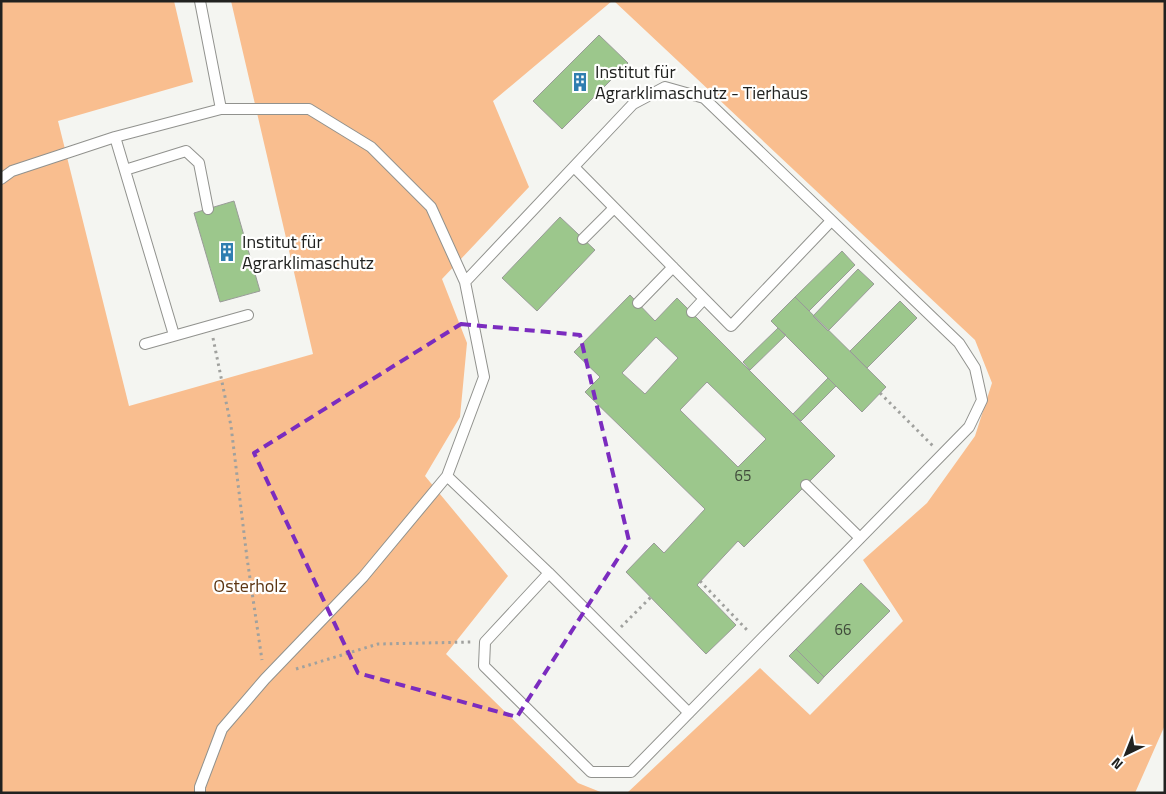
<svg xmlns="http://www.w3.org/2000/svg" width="1166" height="794" font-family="'Titillium Web',sans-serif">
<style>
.green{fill:#f9be8f}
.building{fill:#9cc78c;stroke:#999b98;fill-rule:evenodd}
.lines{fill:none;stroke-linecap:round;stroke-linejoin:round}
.lane-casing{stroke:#91928e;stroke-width:12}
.path{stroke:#a0a19e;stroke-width:3;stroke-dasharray:2.5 4;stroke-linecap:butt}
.lane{stroke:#fff;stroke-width:10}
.marked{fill:none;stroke:#7b2cbf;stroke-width:4;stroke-dasharray:10 6;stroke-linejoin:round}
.labels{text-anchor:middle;stroke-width:4.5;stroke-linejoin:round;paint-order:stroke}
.number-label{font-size:15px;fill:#404b3b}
.poi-label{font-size:18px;fill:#212220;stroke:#fffffe;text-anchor:start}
.park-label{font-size:18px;fill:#5d3613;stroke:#fffffe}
</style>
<rect width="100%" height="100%" fill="#f4f5f1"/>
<path class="green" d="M1,1H174L193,82L58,121L129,406L313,354L231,1H612L493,101L529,187L442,279L467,343L460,417L425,476L508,576L446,654L578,783L603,793H1Z
M614,1H1165V725L1135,793H627L760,668L810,715L903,621L863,560L927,503L975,436L992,383L975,340Z"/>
<path class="building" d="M599,35L628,63L562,129L533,101Z
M234,201L260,291L220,302L194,213Z
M560,217L595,250L537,311L502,278Z
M842,251L855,265L809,311L795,297Z
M858,269L874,284L828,331L813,316Z
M630,295L655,321L677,298L835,456L744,547L738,541L697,585L736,625L706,654L626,572L654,543L664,553L705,509L585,392L600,377L574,352ZM656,337L678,358L645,394L622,373ZM707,382L766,439L738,467L680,410Z
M795,297L886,387L862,412L771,321Z
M900,301L917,318L867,368L850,351Z
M778,328L786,335L750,370L743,362Z
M828,378L836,386L801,421L793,414Z
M861,583L890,611L824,677L796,649Z
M796,649L824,677L818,684L789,656Z"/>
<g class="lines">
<g class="lane-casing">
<path id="lane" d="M200,1L221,109
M115,137L174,335
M574,167L731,326L831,221
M125,170L186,151L199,163L208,209
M1,179L12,171L115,137L221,109H309L371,147L431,207L465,282L484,377L447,476L363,577L265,679L222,729L200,787V793
M583,239L614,208
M465,282L633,104L665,87L704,98L959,343L975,368L982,400L969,427L631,772H591L484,666L485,642L549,573
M638,303L673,267
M692,312L704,299
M145,344L248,315
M447,476L549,573L689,713
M806,485L860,538"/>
</g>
<path class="path" d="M213,338L231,426L247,558L262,660
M880,393L933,446
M700,581L748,631
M621,627L651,597
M296,669L378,644L471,642"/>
<use href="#lane" class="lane"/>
</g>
<path class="marked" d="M461,324L580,335L629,541L517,717L358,673L254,453Z"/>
<defs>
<g id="building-bare" transform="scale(1.5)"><path d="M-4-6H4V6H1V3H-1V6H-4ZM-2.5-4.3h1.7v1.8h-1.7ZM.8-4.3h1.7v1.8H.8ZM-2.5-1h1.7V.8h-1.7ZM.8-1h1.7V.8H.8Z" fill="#2f7eb0" stroke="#fffffe" stroke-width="2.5" paint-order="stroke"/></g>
</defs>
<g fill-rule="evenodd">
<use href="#building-bare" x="580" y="82"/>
<use href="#building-bare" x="227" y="252"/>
</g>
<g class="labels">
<g class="number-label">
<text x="743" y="481">65</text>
<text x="843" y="635">66</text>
</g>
<g class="poi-label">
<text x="595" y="78">Institut für<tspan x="595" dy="21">Agrarklimaschutz - Tierhaus</tspan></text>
<text x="242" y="248">Institut für<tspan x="242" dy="21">Agrarklimaschutz</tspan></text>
</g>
<g class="park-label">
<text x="250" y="592">Osterholz</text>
</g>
</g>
<rect width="1166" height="794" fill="none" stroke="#212220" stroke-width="5"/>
<g transform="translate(1126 754) rotate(223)" stroke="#fffffe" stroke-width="4" paint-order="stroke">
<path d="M0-4L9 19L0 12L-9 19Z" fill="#212220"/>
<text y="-8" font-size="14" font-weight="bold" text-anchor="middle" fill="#212220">N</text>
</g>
</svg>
